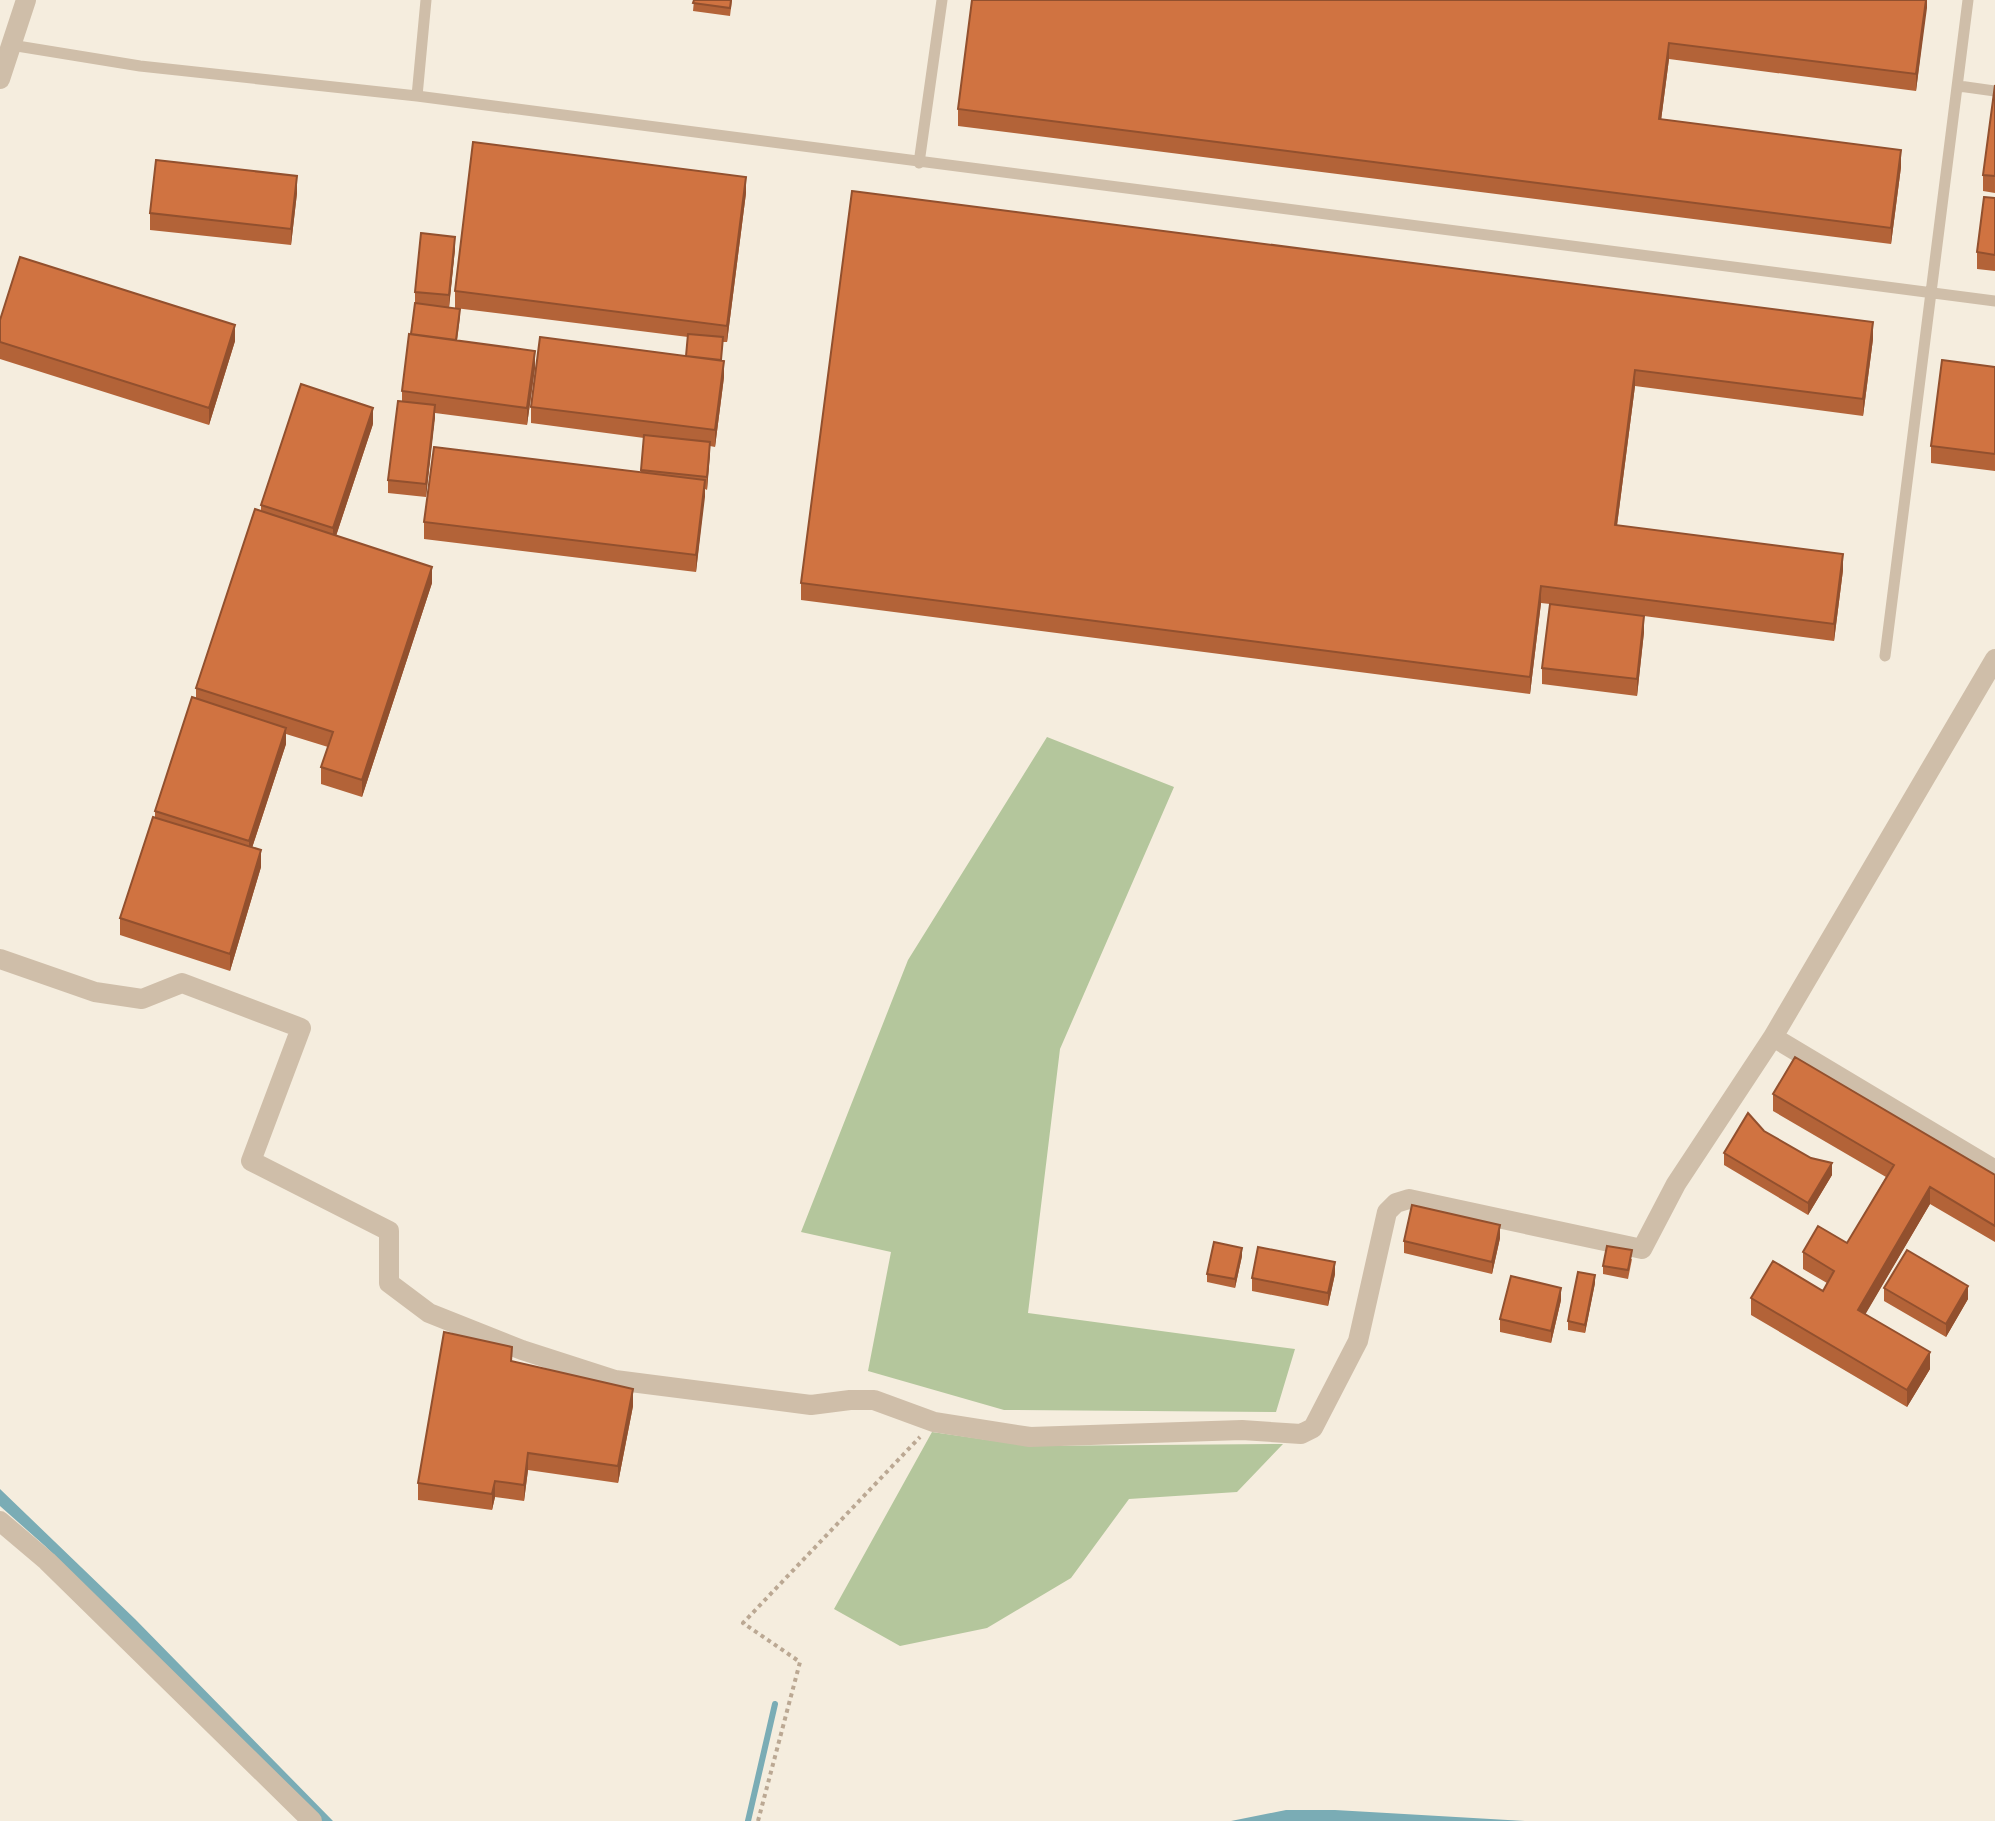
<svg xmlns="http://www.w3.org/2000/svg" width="1995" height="1821" font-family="'Golos Text',sans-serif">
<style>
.green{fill:#b4c69c}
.water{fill:#7aacb5}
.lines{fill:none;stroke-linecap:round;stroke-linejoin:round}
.stream{stroke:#7aacb5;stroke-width:6}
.path{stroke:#bba893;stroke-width:4;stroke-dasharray:4 4;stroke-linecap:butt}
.service{stroke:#cfbea9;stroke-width:11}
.minor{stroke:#cfbea9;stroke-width:20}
.tertiary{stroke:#cfbea9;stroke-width:20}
.wall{fill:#b36338}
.shaded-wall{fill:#92502e}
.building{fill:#d07341;stroke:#92502e;stroke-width:2}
</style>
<rect width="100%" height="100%" fill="#f5edde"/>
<path class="green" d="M1047,737L1174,787L1060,1049L1028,1313L1295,1349L1276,1412L1004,1410L868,1371L891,1252L801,1232L908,960Z
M932,1432L1030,1446L1283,1444L1237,1492L1129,1499L1071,1578L987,1628L900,1646L834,1609Z"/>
<path class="water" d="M0,1489L135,1619L333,1821H319L45,1546L0,1506Z
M1286,1810H1335L1525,1821H1231Z"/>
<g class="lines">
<path class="stream" d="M748,1821L775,1704"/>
<path class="path" d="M758,1821L800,1662L743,1623L920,1437"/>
<path class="service" d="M11,45L140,66L417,96L1995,301
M1959,86L1995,91
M417,96L426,0
M919,163L942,0
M1885,656L1968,0"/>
<path class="minor" d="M0,959L95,992L142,999L182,983L301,1028L251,1161L389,1231V1283L429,1313L522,1350L615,1380L811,1405L850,1400H874L934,1422L1030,1437L1242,1430L1301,1434L1313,1428L1358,1341L1387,1212L1396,1203L1409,1199L1642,1249L1676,1184L1773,1037L1995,659
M1773,1037L1995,1170
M0,1521L47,1561L312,1821"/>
<path class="tertiary" d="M0,79L26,0"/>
</g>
<path class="wall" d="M694,0H732L730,16L693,11Z
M1927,0L1916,91L1669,59L1661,120L1901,167L1891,244L958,126V109Z
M1995,85V193L1983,191V175Z
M852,191L1873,339L1863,416L1635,386L1617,525L1843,570L1834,641L1644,616V632L1637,696L1542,684V668L1550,604L1541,603L1530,694L801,600V583Z
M297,193L291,245L150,230V213Z
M746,193L727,342H723L721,360L724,377L715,447L710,446L707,490L705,489L696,572L424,539V522L641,472L644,438L531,423V407L686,356L688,337L455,308V291Z
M1995,198V271L1977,269V252Z
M455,249L449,307L460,317L457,341L535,368L527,425L435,413L426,497L388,493V480L402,401V391L415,303V292Z
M0,320L235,341L209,425L0,359Z
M1995,367V471L1931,463V446Z
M373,424L336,536L432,583L362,797L321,784V767L328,747L286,734V744L252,848L261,867L230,971L120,935V918L155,818V811L196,699V688L261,511V505Z
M1773,1094L1995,1175V1242L1930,1204L1865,1314L1930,1369L1907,1407L1751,1315V1298L1823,1291L1827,1283L1803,1269V1252L1847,1243L1886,1177L1773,1111Z
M1764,1131L1832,1175L1808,1215L1724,1165V1153Z
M1500,1238L1492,1274L1404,1253V1241Z
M1242,1256L1235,1288L1207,1282V1274Z
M1632,1259L1628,1279L1603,1274V1266Z
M1335,1274L1328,1306L1252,1291V1278Z
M1595,1283L1585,1333L1568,1330V1321Z
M1884,1288L1968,1299L1946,1337L1884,1301Z
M1561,1300L1551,1343L1500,1332V1319Z
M511,1361L633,1406L618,1483L528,1470L524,1501L495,1497L492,1510L418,1500V1483Z"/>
<path class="shaded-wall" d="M1926,0H1927V8L1916,91V74Z
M1669,43V59L1659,136V119Z
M1901,150V167L1891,244V228Z
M297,176V193L291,245V229Z
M746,177V193L727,342V326Z
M455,237V249L449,308V295Z
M1873,322V339L1863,416V399Z
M235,325V341L209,425V408Z
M535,351V368L527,425V408Z
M724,361V377L715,447V430Z
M1635,370V386L1615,541V525Z
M435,405V418L426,497V484Z
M373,408V424L333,545V528Z
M710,442V455L707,490V477Z
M705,480V497L696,572V555Z
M1843,554V570L1834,641V624Z
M432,567V583L362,797V780Z
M1541,586V603L1530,694V677Z
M1644,616V632L1637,696V679Z
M286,728V744L249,857V841Z
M261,850V867L230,971V954Z
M1832,1163V1175L1808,1215V1203Z
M1930,1187V1204L1858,1327V1310Z
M1500,1225V1238L1492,1274V1262Z
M1242,1248V1256L1235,1288V1279Z
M1335,1262V1274L1328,1306V1293Z
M1595,1275V1283L1585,1333V1325Z
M1968,1286V1299L1946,1337V1324Z
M1561,1288V1300L1551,1343V1331Z
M1930,1352V1369L1907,1407V1390Z
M633,1389V1406L618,1483V1466Z
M528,1453V1470L524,1501V1485Z
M495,1481V1497L492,1510V1494Z"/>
<path class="building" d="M694,0H731L730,8L693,3Z
M972,0H1926L1916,74L1669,43L1659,119L1901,150L1891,228L958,109Z
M1995,85V176L1983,175Z
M473,142L746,177L727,326L455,291Z
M156,160L297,176L291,229L150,213Z
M852,191L1873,322L1863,399L1635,370L1615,525L1843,554L1834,624L1541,586L1530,677L801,583Z
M1984,197L1995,198V255L1977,252Z
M421,233L455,237L449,295L415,292Z
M20,257L235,325L209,408L0,342V320Z
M415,303L460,309L456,340L411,334Z
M409,334L535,351L527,408L402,391Z
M688,334L723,337L721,360L686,356Z
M540,337L724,361L715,430L531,407Z
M1942,360L1995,367V454L1931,446Z
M301,384L373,408L333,528L261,505Z
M398,401L435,405L426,484L388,480Z
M644,435L710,442L707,477L641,470Z
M434,447L705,480L696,555L424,522Z
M255,509L432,567L362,780L321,767L333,732L196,688Z
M1550,604L1644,616L1637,679L1542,668Z
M192,697L286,728L249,841L155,811Z
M153,817L261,850L230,954L120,918Z
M1795,1057L1995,1175V1226L1930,1187L1858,1310L1930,1352L1907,1390L1751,1298L1773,1261L1823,1291L1834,1271L1803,1252L1818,1226L1847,1243L1894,1165L1773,1094Z
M1748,1113L1764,1131L1811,1158L1832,1163L1808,1203L1724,1153Z
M1412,1205L1500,1225L1492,1262L1404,1241Z
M1214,1242L1242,1248L1235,1279L1207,1274Z
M1607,1246L1632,1250L1628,1270L1603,1266Z
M1258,1247L1335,1262L1328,1293L1252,1278Z
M1907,1250L1968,1286L1946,1324L1884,1288Z
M1578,1272L1595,1275L1585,1325L1568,1321Z
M1511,1276L1561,1288L1551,1331L1500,1319Z
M444,1332L512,1347L511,1361L633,1389L618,1466L528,1453L524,1485L495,1481L492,1494L418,1483Z"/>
</svg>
